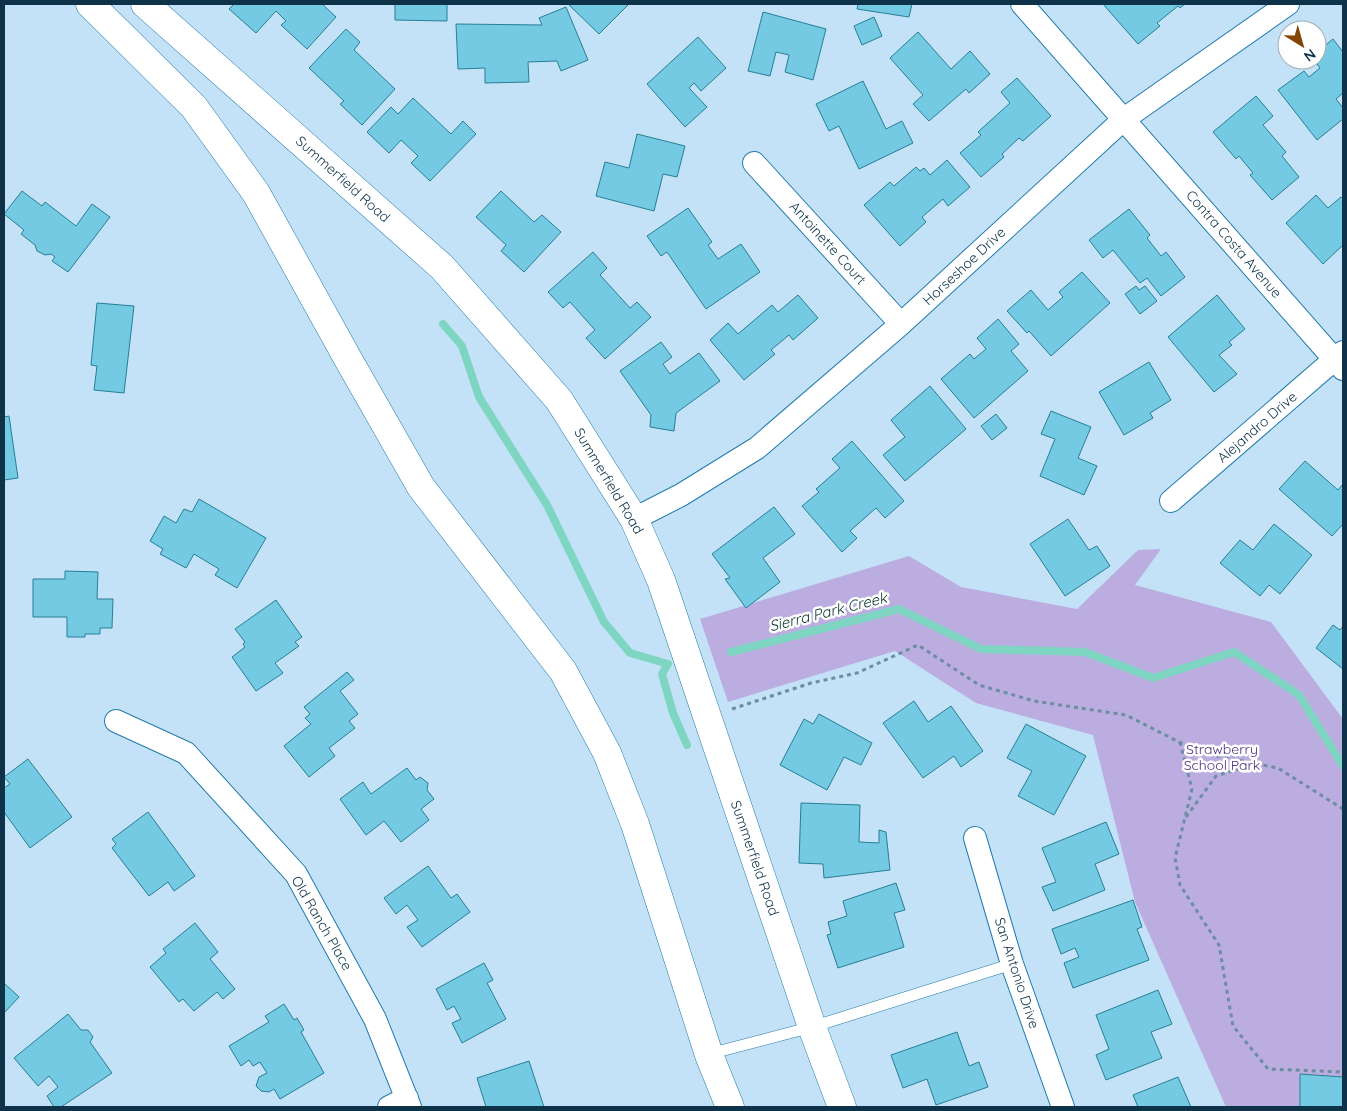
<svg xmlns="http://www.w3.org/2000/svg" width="1347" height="1111" font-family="Quicksand,sans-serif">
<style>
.green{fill:#bcade1}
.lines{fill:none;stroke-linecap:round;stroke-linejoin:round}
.stream{stroke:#7ed6c2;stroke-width:8}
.building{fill:#74cae2;stroke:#267f95}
.service-casing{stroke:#227bab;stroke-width:12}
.minor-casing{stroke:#227bab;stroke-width:24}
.tertiary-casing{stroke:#227bab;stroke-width:29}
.path{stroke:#6c8da2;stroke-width:3;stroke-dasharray:4 4;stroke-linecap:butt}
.service{stroke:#fff;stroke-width:11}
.minor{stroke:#fff;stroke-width:22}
.tertiary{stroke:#fff;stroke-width:28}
.labels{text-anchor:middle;stroke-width:5;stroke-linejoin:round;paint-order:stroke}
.street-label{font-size:14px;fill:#0e3247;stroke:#fefefe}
.park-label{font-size:14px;fill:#4c317a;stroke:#fefefe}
.water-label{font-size:15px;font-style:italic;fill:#09342c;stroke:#fefefe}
</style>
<rect width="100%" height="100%" fill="#c3e2f7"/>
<path class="green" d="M1161,549L1135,585L1271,622L1343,719V1107H1226L1135,902L1093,735L976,703L895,651L728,702L700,619L909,556L961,587L1077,609L1138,550Z"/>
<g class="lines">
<path class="stream" d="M443,324L462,346L479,397L547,505L604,622L630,653L668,664L662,674L673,713L687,745
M731,652L899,609L981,649L1085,652L1153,678L1234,652L1299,695L1343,766"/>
</g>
<path class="building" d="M234,4H322L336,17L307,49L281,25L286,21L276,11L256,33L229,9Z
M395,4H447V21L395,20Z
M568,4H629L599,34Z
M858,4H912L909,17L857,9Z
M1103,4H1185L1180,8L1178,6L1157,23L1160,26L1138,44Z
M566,7L588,60L561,71L557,61L528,62L529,82L485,83V68L458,69L456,24L542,25L539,18Z
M763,12L826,29L813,80L785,72L789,55L776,52L770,76L748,71Z
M874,17L882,36L862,45L854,26Z
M346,29L360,42L354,50L395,89L362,125L340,104L344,101L309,68Z
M918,32L951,69L970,51L990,74L969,93L966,89L929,121L913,104L923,95L890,58Z
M698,37L726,68L701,91L694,83L689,88L707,107L685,127L647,84Z
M1333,39L1343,52V93L1336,99L1343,108V119L1317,140L1278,90L1304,71L1309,77L1320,68L1314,60H1317V52Z
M1017,78L1051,116L1023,141L1019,138L1002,154L1004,157L981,177L960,153L981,135L978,132L1010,103L1001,92Z
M863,81L886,129L902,121L913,143L859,169L839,126L829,131L816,104Z
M1256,96L1273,116L1263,125L1286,152L1282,156L1299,177L1272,200L1250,175L1253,173L1239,156L1236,159L1213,132Z
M413,98L451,134L463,121L476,134L430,181L411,163L418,156L401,140L389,153L367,132L391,107L398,114Z
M637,134L685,146L677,177L663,174L654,211L596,196L605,162L629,168Z
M947,160L970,187L948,206L943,199L922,217L926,222L900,246L864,205L890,182L894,186L916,167L920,171L924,168L930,175Z
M22,191L42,206L45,202L76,226L92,204L110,217L68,272L52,261L55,257L51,254L45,255L37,251L35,245L21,234L24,230L4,214Z
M501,191L534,222L542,215L561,232L524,272L501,251L506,245L476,217Z
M1316,195L1328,208L1341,197L1343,199V245L1323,264L1286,223Z
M688,208L712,242L708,245L718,259L741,244L760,272L706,309L667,252L661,256L647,236Z
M1129,209L1150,235L1147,238L1161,256L1166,252L1185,277L1161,296L1147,278L1140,283L1113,250L1103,258L1089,240Z
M593,252L607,268L600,275L630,308L637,302L651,317L605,359L586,338L595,330L570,302L563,308L548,292Z
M1082,272L1110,303L1051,356L1029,331L1027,333L1007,311L1031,290L1048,310L1063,297L1059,292Z
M1136,286L1139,290L1145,286L1157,301L1140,314L1125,294Z
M798,295L818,318L793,340L789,335L771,350L775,354L744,380L710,340L728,323L738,334L772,305L778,312Z
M1217,295L1245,329L1229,342L1232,345L1219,355L1237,374L1214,392L1168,337Z
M97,303L134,306L124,393L94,390L97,366L91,365Z
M998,319L1019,344L1011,351L1028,371L974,418L941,379L970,354L974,359L986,349L977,338Z
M661,342L672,357L663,364L670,374L699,353L720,381L676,413L674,431L650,427L651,415L620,371Z
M1149,362L1171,400L1150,413L1153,418L1124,435L1099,392Z
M930,386L966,429L905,481L883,455L905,437L891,420Z
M1051,411L1091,427L1078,458L1097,466L1084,495L1040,476L1055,439L1041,434Z
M996,414L1007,428L992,440L981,426Z
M9,416L18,478L4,480V417Z
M852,441L904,501L885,518L876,508L850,531L857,538L842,552L802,506L819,492L816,489L840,468L832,459Z
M1305,461L1338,490L1343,484V524L1332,536L1279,489Z
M199,499L266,538L237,588L215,575L219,569L194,554L186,568L160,554L163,549L150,541L164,516L176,523L184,509L192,512Z
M774,507L795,534L763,558L780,582L746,608L725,579L730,578L712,554Z
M1068,519L1089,550L1097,546L1110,566L1065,596L1030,544Z
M1274,524L1312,555L1280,594L1269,585L1260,596L1220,563L1240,540L1253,550Z
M65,571L98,572L97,599H113L112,628H100V634H85V637H67V617H33V579H65Z
M276,600L302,637L295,642L299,646L275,663L283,673L256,691L232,657L245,647L243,644L245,642L235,629Z
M1333,625L1340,630L1343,626V669L1316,648Z
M347,672L354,680L340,691L358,714L349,721L355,728L329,748L335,756L309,777L284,746L311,724L305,718L310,714L304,707Z
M914,701L928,722L951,706L983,751L961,767L954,756L923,778L883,723Z
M819,714L872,743L861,765L844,757L827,790L780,765L804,719L813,724Z
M1026,724L1086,756L1054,815L1018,796L1032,771L1007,758Z
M28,759L72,817L30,848L4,812V788L10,784L4,777Z
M407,768L416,780L420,777L428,783L427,790L434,799L421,809L429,820L401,842L384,821L366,835L340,799L363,782L371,794Z
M801,803L860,805L859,842L879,843V830L886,832L890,870L824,878L823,864L799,863Z
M148,812L195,876L174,891L168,882L149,896L112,848L116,844L112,839Z
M1106,822L1119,854L1095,864L1105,890L1053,911L1042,887L1056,882L1042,848Z
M428,866L451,898L457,894L470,912L422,947L407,927L418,920L407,905L396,914L384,898Z
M896,883L905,910L894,913L904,947L838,968L827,935L831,934L828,922L847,916L843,901Z
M1133,900L1142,927L1137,929L1149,960L1073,988L1064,963L1079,957L1075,948L1061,954L1052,929Z
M195,923L218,952L210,959L235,989L223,999L217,992L194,1011L183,999L179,1002L150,967L166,953L163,949Z
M484,963L493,980L487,983L506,1019L462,1043L452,1023L461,1019L454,1006L447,1010L436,989Z
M4,983L19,997L4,1013Z
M1158,990L1172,1024L1151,1032L1162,1058L1106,1080L1096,1055L1109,1049L1096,1015Z
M284,1004L294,1020L297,1018L304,1030L301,1032L324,1073L280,1099L274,1089L269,1092L261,1091L256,1086L259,1077L267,1073L260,1062L253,1066L249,1060L241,1066L229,1046L269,1022L265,1016Z
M68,1014L81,1030H88L93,1037L90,1042L112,1073L61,1107H54L47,1096L58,1087L49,1076L38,1086L14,1058Z
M957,1032L969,1066L979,1062L988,1087L936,1105L927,1079L903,1088L891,1055Z
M529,1061L544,1107H486L477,1078Z
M1300,1074L1343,1077V1107H1300Z
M1178,1077L1191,1107H1138L1133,1095Z"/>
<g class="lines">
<g class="service-casing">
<path id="service" d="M709,1054L812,1027L1012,964"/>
</g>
<g class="minor-casing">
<path id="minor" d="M1022,4L1343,369
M754,163L901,324
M1171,501L1343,352
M634,519L681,495L757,448L901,324L1124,119L1288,4
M116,721L186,753L296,874L375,1019L410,1107
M975,838L1012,964L1063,1107
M389,1107L407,1098"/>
</g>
<g class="tertiary-casing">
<path id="tertiary" d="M90,4L194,107L256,193L348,359L421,487L563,671L607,753L635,824L709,1055L730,1107
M145,4L442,267L559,400L634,519L661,580L812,1027L842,1107"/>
</g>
<path class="path" d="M732,709L811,683L857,673L918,645L979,685L1034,701L1126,715L1179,742L1217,756L1278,768L1343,809
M1180,742L1192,789L1175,858L1180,885L1219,945L1233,1026L1268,1069L1343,1072
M1186,817L1216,776L1255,764"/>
<use href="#service" class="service"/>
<use href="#minor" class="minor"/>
<use href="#tertiary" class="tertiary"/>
</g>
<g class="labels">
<g class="street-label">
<text transform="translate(343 179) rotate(42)" y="5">Summerfield Road</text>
<text transform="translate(828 243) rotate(48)" y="5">Antoinette Court</text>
<text transform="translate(1234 244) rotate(49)" y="5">Contra Costa Avenue</text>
<text transform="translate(964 266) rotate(-43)" y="5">Horseshoe Drive</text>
<text transform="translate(1257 427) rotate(-41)" y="5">Alejandro Drive</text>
<text transform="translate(609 481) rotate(59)" y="5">Summerfield Road</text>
<text transform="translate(755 858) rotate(71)" y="5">Summerfield Road</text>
<text transform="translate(322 923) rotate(60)" y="5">Old Ranch Place</text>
<text transform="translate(1017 973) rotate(72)" y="5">San Antonio Drive</text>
</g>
<g class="park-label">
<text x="1222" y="754">Strawberry<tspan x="1222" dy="16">School Park</tspan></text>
</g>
<g class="water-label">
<text transform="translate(828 612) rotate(-14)" y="5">Sierra Park Creek</text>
</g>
</g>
<rect width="1347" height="1111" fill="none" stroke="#0e3247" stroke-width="10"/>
<g transform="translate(1302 45) rotate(143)"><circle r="24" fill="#fefefe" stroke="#9eacb5"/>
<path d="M0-4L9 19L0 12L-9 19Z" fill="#834504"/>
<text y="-8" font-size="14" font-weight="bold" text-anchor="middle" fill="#0e3247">N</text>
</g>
</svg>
